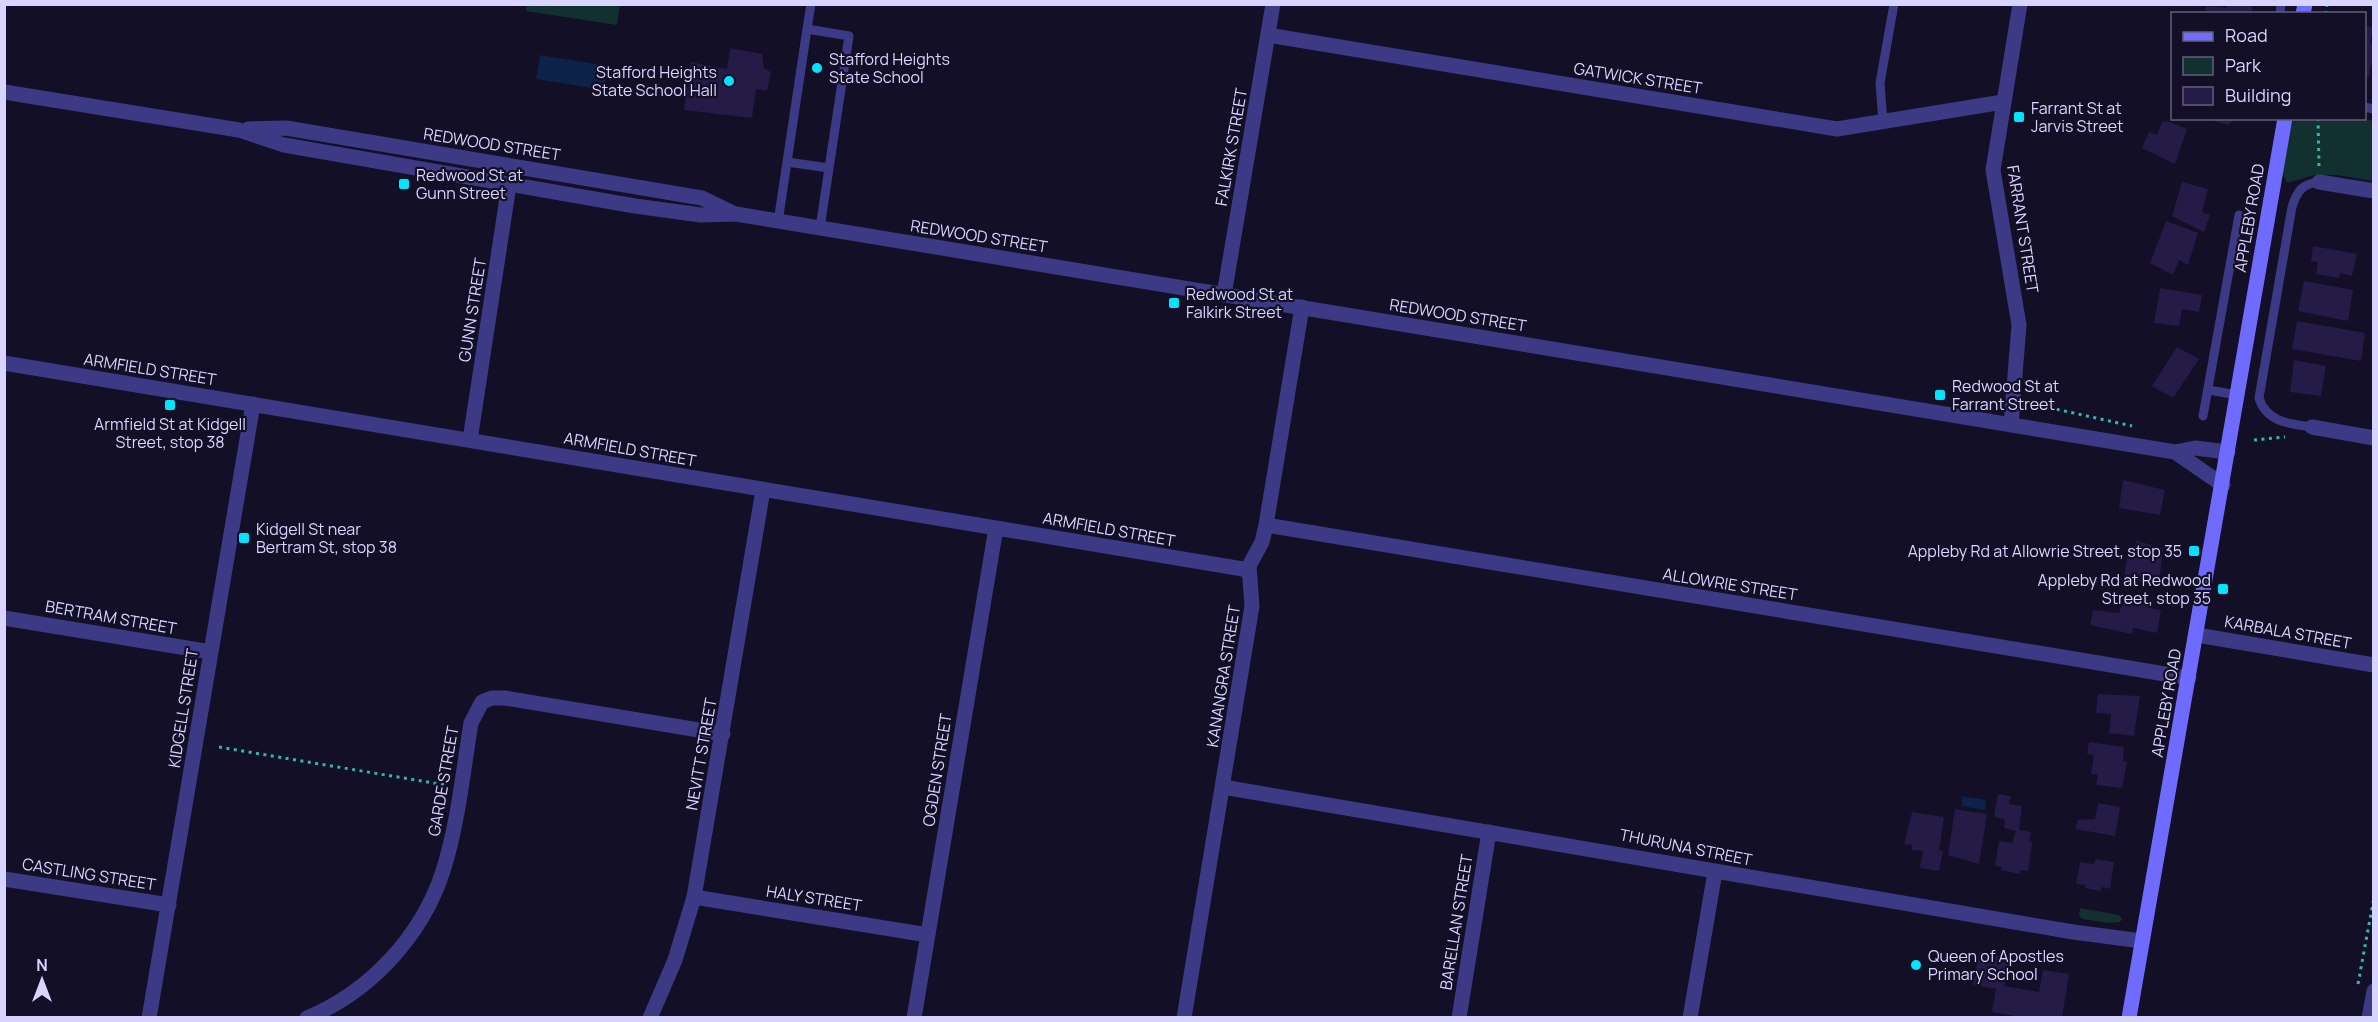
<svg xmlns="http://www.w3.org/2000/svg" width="2378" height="1022" font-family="Manrope,sans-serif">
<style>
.green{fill:#12302f}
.water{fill:#0c2248}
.building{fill:#241b47}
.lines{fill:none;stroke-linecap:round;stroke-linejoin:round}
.path{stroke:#2fb8b0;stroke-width:3;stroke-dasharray:3 4.5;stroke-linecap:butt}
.service{stroke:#3d3a85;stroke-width:9}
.minor{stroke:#3d3a85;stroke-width:15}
.tertiary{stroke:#3d3a85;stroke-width:15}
.secondary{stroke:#6f6bff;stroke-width:15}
.poi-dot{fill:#00e5ff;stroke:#130f26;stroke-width:2}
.labels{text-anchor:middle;stroke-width:4.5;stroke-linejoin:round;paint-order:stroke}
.poi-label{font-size:16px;fill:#d9d4ff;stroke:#130f26;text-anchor:start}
.street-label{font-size:16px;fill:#d9d4ff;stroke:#130f26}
</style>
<rect width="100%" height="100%" fill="#130f26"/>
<path class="green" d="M526,5V4L620,5L617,25L526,11Z
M2360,118L2373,121V181L2337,175H2314L2287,183C2276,165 2288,138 2293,119Z
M2080,908L2119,915L2122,919L2120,922L2109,923L2082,919L2079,915Z"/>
<path class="water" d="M540,55L607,66L603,90L536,79Z
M1962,796L1986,800L1985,810L1962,806Z"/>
<path class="building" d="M2227,4H2253L2252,14H2205L2206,6L2227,8Z
M2364,26L2373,27L2370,44L2374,45V50L2369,77H2364Z
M730,48L762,54L764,68L771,72L767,91L756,89L752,118L684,110L691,62L727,69Z
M2236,118L2228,125L2207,119L2208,118Z
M2167,121L2187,129L2175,164L2142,148L2149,132L2157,135L2162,122Z
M2182,182L2208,189L2202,212L2210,215L2204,232L2172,216Z
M2166,221L2198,233L2188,265L2179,260L2173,275L2150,263Z
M2313,246L2357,254L2352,276L2340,273L2339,278L2316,274L2318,262L2311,261Z
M2304,281L2353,290L2348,321L2298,311Z
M2160,288L2202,295L2199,312L2182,309L2179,326L2154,323Z
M2297,321L2365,333L2361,361L2292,349Z
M2177,347L2199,359L2173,398L2152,386Z
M2294,360L2326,366L2321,396L2290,392Z
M2123,480L2165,490L2160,515L2119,508Z
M2136,541L2163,548L2159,584L2124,579L2127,557H2133Z
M2140,599L2151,600L2149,608L2161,610L2157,633L2133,628L2132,634L2090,625L2093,610L2119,613L2122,604L2139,606Z
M2098,694L2140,696L2134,736L2109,733L2111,714L2096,713Z
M2089,742L2124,747L2123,761L2127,762L2122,788L2096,785L2098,775L2091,774L2094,755L2087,754Z
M1998,794L2011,796L2009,804L2022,806L2019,830L2031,832L2029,842H2032L2028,871L2021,870L2020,874L2001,870L2002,867L1995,866L1999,841L2012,843L2016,831L2004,828L2005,819L1994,817Z
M2098,803L2120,807L2115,836L2075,829L2078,820L2095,819Z
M1955,809L1987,814L1979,864L1948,855Z
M1912,812L1944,817L1939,850L1943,851L1939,871L1920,868L1923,851L1912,850V845L1904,844Z
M2096,859L2114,862L2110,889L2102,887L2101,891L2085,888V885L2076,884L2080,862L2094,864Z
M1979,952L2009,957L2004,986L2039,992L2043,970L2069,974L2062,1018H2027L1992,1012L1996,989L1973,985Z"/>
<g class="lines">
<path class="path" d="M2326,14L2327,4
M2318,118L2319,168
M2042,406L2132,426
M2254,440L2285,437
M219,747L445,785
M2358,984L2374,897"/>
<path class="service" d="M2280,14L2281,4
M807,29L811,4
M2364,107L2374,109
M1883,123L1880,83L1894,4
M787,162L829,168
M778,222L807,29L849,36L820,228
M2209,390L2237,395
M2203,416L2239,215
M2312,427C2290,424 2266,422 2259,398L2292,207C2297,191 2302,184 2319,182"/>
<path class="minor" d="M1268,35L1837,129L2003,102
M2319,182L2374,191
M1224,295L1273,4
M4,363L1249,570
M2011,425L2019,325L1993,170L2020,4
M2312,427L2374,438
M470,440L509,185
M1266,525L2189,678
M4,618L211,652
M2197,635L2374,665
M1223,787L2073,932L2142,941
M4,879L169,905
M694,897L928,935
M149,1018L253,404
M307,1018C370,992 422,936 443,871C458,824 463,772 471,723L482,702L492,698H505L723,734
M650,1018L675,960L694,897L763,490
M914,1018L996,528
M1184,1018L1252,606L1249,566L1262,542L1266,525L1302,307
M1459,1018L1489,832
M1690,1018L1715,872
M2369,1018L2374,991"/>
<path class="tertiary" d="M4,92L239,130L284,145L635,206L701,215L736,214L2175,452L2195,448L2228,452
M248,129L286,128L702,198L733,213
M2175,452L2223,485"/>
<path class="secondary" d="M2303,14L2305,4
M2129,1018L2285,118"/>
</g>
<g class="poi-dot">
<circle cx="817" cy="68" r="6"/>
<circle cx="729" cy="81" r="6"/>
<rect x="2013" y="111" width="12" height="12" rx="3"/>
<rect x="398" y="178" width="12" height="12" rx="3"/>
<rect x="1168" y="297" width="12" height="12" rx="3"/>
<rect x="1934" y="389" width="12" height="12" rx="3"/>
<rect x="164" y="399" width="12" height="12" rx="3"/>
<rect x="238" y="532" width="12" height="12" rx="3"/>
<rect x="2188" y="545" width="12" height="12" rx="3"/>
<rect x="2217" y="583" width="12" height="12" rx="3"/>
<circle cx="1916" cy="965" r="6"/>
</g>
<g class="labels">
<g class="poi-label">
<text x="829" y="65">Stafford Heights<tspan x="829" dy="18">State School</tspan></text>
<text x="717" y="78" text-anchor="end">Stafford Heights<tspan x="717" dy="18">State School Hall</tspan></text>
<text x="2031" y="114">Farrant St at<tspan x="2031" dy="18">Jarvis Street</tspan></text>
<text x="416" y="181">Redwood St at<tspan x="416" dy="18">Gunn Street</tspan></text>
<text x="1186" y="300">Redwood St at<tspan x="1186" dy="18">Falkirk Street</tspan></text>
<text x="1952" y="392">Redwood St at<tspan x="1952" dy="18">Farrant Street</tspan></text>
<text x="170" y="430" text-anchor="middle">Armfield St at Kidgell<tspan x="170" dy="18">Street, stop 38</tspan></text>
<text x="256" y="535">Kidgell St near<tspan x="256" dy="18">Bertram St, stop 38</tspan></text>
<text x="2182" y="557" text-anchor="end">Appleby Rd at Allowrie Street, stop 35</text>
<text x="2211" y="586" text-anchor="end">Appleby Rd at Redwood<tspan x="2211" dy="18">Street, stop 35</tspan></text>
<text x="1928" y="962">Queen of Apostles<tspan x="1928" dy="18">Primary School</tspan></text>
</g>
<g class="street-label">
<text transform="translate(1638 78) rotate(9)" y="6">GATWICK STREET</text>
<text transform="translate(492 144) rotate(9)" y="6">REDWOOD STREET</text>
<text transform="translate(1231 147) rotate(-80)" y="6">FALKIRK STREET</text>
<text transform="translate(2249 218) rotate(-80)" y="6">APPLEBY ROAD</text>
<text transform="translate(2023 229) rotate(81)" y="6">FARRANT STREET</text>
<text transform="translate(979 236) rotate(9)" y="6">REDWOOD STREET</text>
<text transform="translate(472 310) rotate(-81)" y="6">GUNN STREET</text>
<text transform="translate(1458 315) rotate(9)" y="6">REDWOOD STREET</text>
<text transform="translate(150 369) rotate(9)" y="6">ARMFIELD STREET</text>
<text transform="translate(630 449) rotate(10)" y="6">ARMFIELD STREET</text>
<text transform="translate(1109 529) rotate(10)" y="6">ARMFIELD STREET</text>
<text transform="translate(1730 584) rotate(9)" y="6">ALLOWRIE STREET</text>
<text transform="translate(111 617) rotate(10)" y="6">BERTRAM STREET</text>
<text transform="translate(2288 632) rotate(10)" y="6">KARBALA STREET</text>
<text transform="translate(1223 676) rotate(-81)" y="6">KANANGRA STREET</text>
<text transform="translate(2166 703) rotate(-80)" y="6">APPLEBY ROAD</text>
<text transform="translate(183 708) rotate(-81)" y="6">KIDGELL STREET</text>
<text transform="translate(701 754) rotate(-80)" y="6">NEVITT STREET</text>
<text transform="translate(937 770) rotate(-81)" y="6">OGDEN STREET</text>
<text transform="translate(443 781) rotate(-80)" y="6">GARDE STREET</text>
<text transform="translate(1686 847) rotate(11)" y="6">THURUNA STREET</text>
<text transform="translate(89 874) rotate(9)" y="6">CASTLING STREET</text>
<text transform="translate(814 898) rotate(9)" y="6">HALY STREET</text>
<text transform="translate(1456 922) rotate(-81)" y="6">BARELLAN STREET</text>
</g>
</g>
<rect width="2378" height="1022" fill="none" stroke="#d9d4ff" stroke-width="12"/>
<rect x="2171" y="12" width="195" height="108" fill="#130f26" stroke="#625e7d" stroke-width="1.5"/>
<rect x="2183" y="32" width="30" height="9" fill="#6f6bff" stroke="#625e7d" stroke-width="1.5"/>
<text x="2225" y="42" font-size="18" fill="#d9d4ff">Road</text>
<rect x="2183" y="57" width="30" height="18" fill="#12302f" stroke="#625e7d" stroke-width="1.5"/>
<text x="2225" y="72" font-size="18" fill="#d9d4ff">Park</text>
<rect x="2183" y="87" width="30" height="18" fill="#241b47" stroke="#625e7d" stroke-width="1.5"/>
<text x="2225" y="102" font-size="18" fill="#d9d4ff">Building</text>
<g transform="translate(42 980)" stroke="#130f26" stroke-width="4.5" paint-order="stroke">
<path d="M0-4.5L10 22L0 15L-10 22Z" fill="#d9d4ff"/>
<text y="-9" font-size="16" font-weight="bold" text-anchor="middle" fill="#d9d4ff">N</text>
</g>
</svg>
